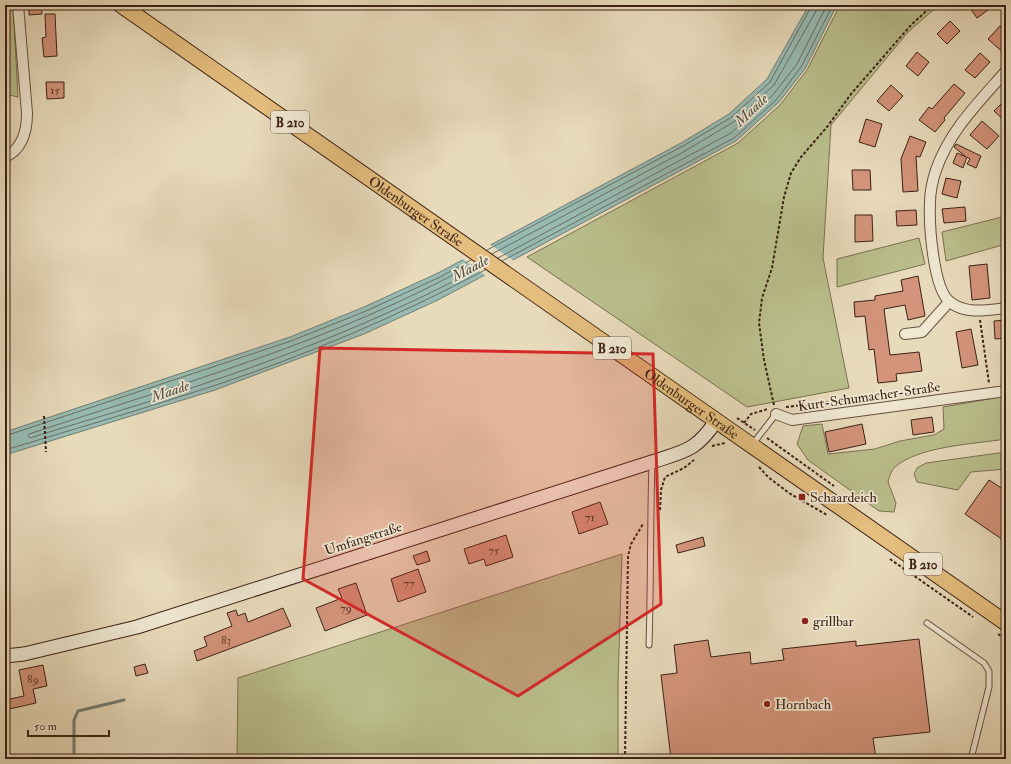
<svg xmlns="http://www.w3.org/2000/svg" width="1011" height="764" font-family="'IM FELL Double Pica',serif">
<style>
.green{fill:#babf8d;stroke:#7b7051}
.water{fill:#97bbb3;stroke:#737d74}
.pier{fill:#e8dbbb}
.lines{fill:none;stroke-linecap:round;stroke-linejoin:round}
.shore{stroke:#6a6e64;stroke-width:1}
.stream{stroke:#737d74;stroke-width:3}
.building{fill:#d3947b;stroke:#3c2115}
.lane-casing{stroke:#67503e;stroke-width:7}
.street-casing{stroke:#67503e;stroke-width:12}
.secondary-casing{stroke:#3c2115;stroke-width:15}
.primary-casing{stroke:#3c2115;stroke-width:17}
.path{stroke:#3c2115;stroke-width:2;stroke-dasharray:3 2;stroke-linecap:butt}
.lane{stroke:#f0e8d3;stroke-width:5}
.street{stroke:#f0e8d3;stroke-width:10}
.secondary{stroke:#f0e8d3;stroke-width:13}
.primary{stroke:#e4be7e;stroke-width:15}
.marked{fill:#d62828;fill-opacity:0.2;stroke:#d62828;stroke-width:3;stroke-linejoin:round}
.poi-dot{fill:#8f2418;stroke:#f0e8d3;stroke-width:1.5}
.labels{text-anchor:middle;stroke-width:3.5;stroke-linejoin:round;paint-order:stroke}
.number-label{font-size:12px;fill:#623e2e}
.shield{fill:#f0e8d3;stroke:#725d4e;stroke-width:1}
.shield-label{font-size:13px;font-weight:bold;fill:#3c2115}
.street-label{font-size:14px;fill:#3c2115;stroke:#f0e8d3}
.poi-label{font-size:14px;fill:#3c2115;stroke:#f0e8d3;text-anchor:start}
.water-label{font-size:15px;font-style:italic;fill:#574f44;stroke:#f0e8d3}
</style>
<rect width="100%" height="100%" fill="#e8dbbb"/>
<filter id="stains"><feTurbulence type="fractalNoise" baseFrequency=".005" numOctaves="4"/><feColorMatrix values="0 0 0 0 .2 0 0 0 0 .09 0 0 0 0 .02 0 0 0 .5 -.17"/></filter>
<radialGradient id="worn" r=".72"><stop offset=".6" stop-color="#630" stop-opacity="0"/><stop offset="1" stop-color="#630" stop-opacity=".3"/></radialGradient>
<path class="green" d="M5,5H13L18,97L5,94Z
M840,5H939L908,32L831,125L823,258L849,388L747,407L527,257L738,143L780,105L807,70Z
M1006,216V244L946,261L942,232Z
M919,238L925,264L837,287V259Z
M1006,396V439C975,444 917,446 894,468C891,471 889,478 888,482L896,503L894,512L879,511L808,460L797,444L803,426L822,424L828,454L875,449L900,441L934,435L944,429L943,407Z
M1006,452V469L971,472L958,490L917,482L914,474L917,468L926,463Z
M622,554L618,683V759H237L238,678Z"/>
<path class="water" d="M809,5H837L805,69L779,102L736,141L438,300L364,334L215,390L5,455V432L290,337L364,307L438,273L681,143L729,114L767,79Z"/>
<path class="pier" d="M488,243L514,261L486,276L461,258Z"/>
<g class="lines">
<path class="shore" d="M487,250L683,146L732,117L770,82L812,5
M492,254L685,151L735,121L774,85L816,11L817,5
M498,258L731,133L772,96L797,64L827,5
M502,261L734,138L776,100L801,67L833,5
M475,263C336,341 180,384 29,434L28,436L30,438C90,419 152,402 212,381C304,350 395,313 481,267
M5,436L291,341L366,311L440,277L471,260
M5,450C74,429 144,409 213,386C307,355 398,316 485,270"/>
<path class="stream" d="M74,759V720L78,711L124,700"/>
</g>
<path class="building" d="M29,5H41L42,14L29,15Z
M968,5H995L977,18Z
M45,14H55L57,56L44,57L42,38L46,37Z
M950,21L960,31L947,44L937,34Z
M1000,26L1006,31V55L988,39Z
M917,52L929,62L918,76L906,66Z
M980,53L990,62L975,78L965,70Z
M46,82H64V98L47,99Z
M954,84L965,93L944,118L945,120L935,132L919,120L929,107L932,109Z
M891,85L903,96L889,111L877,101Z
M1006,99V122L994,111Z
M866,119L882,124L875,147L859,142Z
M982,121L999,136L987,149L970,135Z
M910,136L926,142L920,157L916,156L918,191L903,192L901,159Z
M956,144L981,156L976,168L967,164L970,159L967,157L963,168L953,163L957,153L966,157L954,147Z
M852,170H870L871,190H853Z
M946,178L961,181L957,198L942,194Z
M965,207L966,221L944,223L942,209Z
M916,210L917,225L897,226L896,211Z
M855,215H872L873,241L855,242Z
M987,264L990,298L972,300L969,266Z
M918,276L925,316L908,320L905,305L884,309L890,355L919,352L922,371L896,374L897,381L878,383L874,349L869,350L865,316L855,317L854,302L875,300V296L903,291L901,280Z
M1006,320V338L995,339L994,321Z
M971,329L978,365L962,368L956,332Z
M932,417L934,432L913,435L911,420Z
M862,424L866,444L829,452L825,432Z
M989,480L1006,491V542L965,514Z
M600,502L608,524L579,534L572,512Z
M506,535L513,557L486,566L484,559L469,564L464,549Z
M703,537L705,546L678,553L676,545Z
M427,551L430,561L417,565L413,556Z
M418,569L426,592L398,602L391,579Z
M356,583L367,615L325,631L316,608L342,598L338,589Z
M283,608L291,626L197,661L194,651L207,646L204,637L232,626L227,613L236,610L238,616L245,613L248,622Z
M919,639L930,732L873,738L876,759H671L661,675L677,673L674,645L708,640L711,657L750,652L751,664L784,660L782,649L856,641V646Z
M145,664L148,673L136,676L134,667Z
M43,665L47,686L33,689L36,703L5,710V700L24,696L19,670Z"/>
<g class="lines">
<g class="lane-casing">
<path id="lane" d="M752,445L776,414
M927,623L984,663L989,671V687L971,759
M649,645C651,584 650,524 652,463"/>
</g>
<g class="street-casing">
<path id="street" d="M1006,71C979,102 950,130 936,170C933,179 930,193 930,203C929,224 933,289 950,302C966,315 988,310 1006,308
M5,157C23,149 27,131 27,113L18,5
M905,334L922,332L949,302
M776,414L792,420L1006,391"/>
</g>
<g class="secondary-casing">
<path id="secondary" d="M5,656L24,654L137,627L652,462C685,451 696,451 716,421"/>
</g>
<g class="primary-casing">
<g id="primary">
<path id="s1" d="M121,5L1006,623"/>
</g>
</g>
<path class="path" d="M102,5L110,10
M980,320L989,383
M774,405L764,360L759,323L762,298L772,268L784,197L791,173L801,157L827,127L851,94L911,25L933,5
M786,407L917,392
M44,416L46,452
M737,418L755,430
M744,423L751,414L768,409
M767,438L834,486
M712,446L725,443
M759,467L768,477L789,493L827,515
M660,510L661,490L665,477L684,468L694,460
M890,559L973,617
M998,634L1006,640
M625,759L628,556L631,544L643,524"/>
<use href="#lane" class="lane"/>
<use href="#street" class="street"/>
<use href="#secondary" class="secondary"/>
<use href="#primary" class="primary"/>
</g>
<path class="marked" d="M320,348L653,354L661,604L518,696L303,579Z"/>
<g class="poi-dot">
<rect x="798" y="493" width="8" height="8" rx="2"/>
<circle cx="805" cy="621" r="4"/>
<circle cx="767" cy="704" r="4"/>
</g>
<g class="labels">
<g class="number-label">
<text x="55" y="94">15</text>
<text x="590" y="521">71</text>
<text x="494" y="554">75</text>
<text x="409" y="587">77</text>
<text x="346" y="612">79</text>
<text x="226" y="644">83</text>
<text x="33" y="683">89</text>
</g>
<g class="shield">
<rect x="271" y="111" width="38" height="22" rx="3"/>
<rect x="593" y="337" width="38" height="22" rx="3"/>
<rect x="904" y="553" width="38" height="22" rx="3"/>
</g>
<g class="shield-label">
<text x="290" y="127">B 210</text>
<text x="612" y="353">B 210</text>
<text x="923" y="569">B 210</text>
</g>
<g class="street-label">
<text dy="5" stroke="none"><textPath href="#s1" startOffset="360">Oldenburger Straße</textPath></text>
<text transform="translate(869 396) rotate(-8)" y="5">Kurt-Schumacher-Straße</text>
<text dy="5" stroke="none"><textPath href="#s1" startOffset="696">Oldenburger Straße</textPath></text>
<text transform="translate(363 538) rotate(-18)" y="5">Umfangstraße</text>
</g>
<g class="poi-label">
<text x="810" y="502">Schaardeich</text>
<text x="813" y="626">grillbar</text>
<text x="775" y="709">Hornbach</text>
</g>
<g class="water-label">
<text transform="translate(751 110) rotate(-43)" y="5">Maade</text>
<text transform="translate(470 268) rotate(-28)" y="5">Maade</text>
<text transform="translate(170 391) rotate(-19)" y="5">Maade</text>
</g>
</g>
<rect width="1011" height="764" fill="none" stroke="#e8dbbb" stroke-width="20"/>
<rect x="6" y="6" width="999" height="752" fill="none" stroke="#3c2115" stroke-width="2"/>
<rect x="10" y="10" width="991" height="744" fill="none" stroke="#3c2115"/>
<path d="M28 730v6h81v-6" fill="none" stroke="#3c2115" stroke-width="2"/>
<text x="34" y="730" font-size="12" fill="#3c2115" stroke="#f0e8d3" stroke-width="3" paint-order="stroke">50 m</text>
<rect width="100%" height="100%" filter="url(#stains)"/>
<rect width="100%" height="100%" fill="url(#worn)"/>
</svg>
